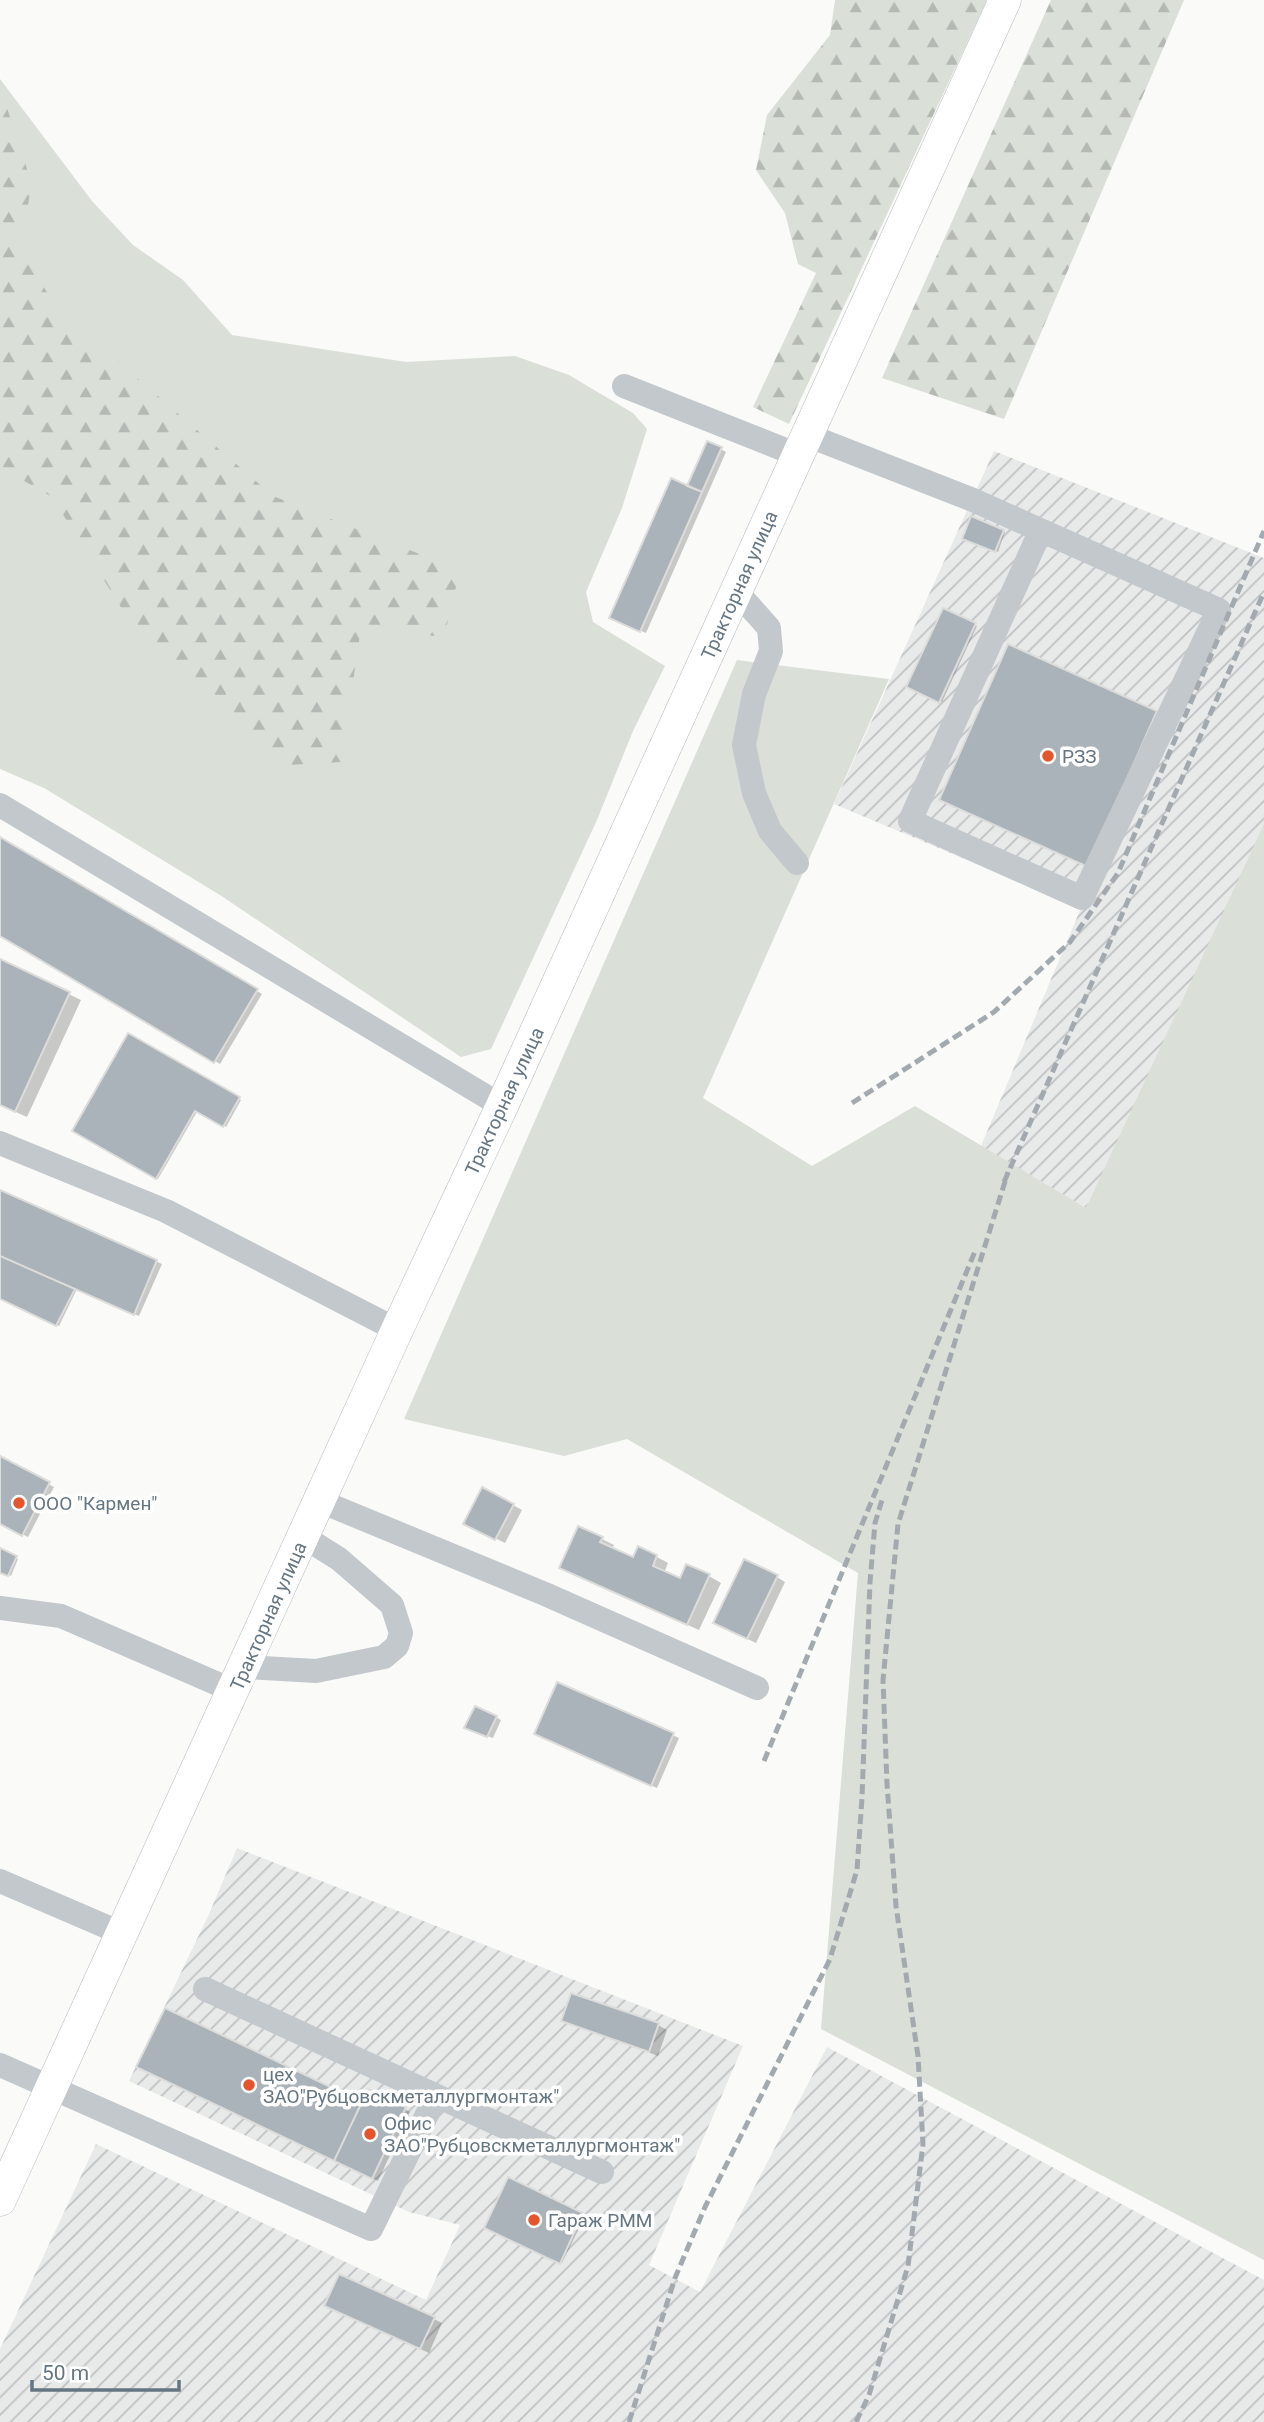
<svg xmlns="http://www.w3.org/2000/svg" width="1264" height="2422" font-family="Roboto,sans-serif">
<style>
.industrial{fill:url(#industrial-furrows)}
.grass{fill:#dadfd7}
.forest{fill:url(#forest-firs)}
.shadow{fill:#0003}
.building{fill:#aab3b9;stroke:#dcdcda;stroke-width:2}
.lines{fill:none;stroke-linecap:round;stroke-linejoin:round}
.major-casing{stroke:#b5babe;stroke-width:33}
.minor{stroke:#c3c8cc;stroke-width:24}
.major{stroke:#fff;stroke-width:32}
.rail{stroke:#a2aab0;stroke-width:5;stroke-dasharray:10 5;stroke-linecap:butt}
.poi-dot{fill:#e4572e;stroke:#fff;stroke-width:2.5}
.labels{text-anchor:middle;stroke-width:7;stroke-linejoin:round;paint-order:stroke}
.street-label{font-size:19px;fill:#657683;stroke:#fff}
.poi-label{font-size:19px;fill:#657683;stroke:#fff;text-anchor:start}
</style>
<defs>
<pattern id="industrial-furrows" width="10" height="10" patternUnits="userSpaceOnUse" patternTransform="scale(1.75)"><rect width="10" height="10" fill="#e8e9e9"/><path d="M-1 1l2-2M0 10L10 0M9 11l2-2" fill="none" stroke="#c0c1c2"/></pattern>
<pattern id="forest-firs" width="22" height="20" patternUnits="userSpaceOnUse" patternTransform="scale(1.75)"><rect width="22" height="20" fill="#dadfd7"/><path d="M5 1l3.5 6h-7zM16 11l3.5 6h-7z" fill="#b4b9b4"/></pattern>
</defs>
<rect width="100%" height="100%" fill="#fafaf8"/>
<path class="industrial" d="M994,451L1264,558V839L1086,1208L981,1146L1081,908L834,804Z
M237,1848L743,2046L649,2265L700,2292L827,2047L1264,2280V2422H0V2349L96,2144L426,2300L460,2225L409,2212L129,2081L209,1914Z"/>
<path class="grass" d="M0,79L92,201L133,245L183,280L232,335L406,362L515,356L569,375L633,413L647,429L622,508L586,592L593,622L665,666L633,731L597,820L491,1049L461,1057L220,895L44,788L0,769Z
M737,660L889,679L703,1098L812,1166L915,1106L1086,1208L1264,824V2260L821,2029L858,1573L627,1439L564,1456L404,1419Z"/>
<path class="forest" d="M835,0H987L789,424L753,407L816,273L798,264L785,213L756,170L767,115L830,35Z
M1051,0H1184L1004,419L882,378Z
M0,98L5,102L32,184L19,251L60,311L273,496L460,570L444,637L361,628L341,762L272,766L132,625L52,497L0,467Z"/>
<path class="shadow" d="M721,449L726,452L646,633L617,620L688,488Z
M972,518L1005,532L998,552L964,538Z
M944,610L977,626L942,702L909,687Z
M0,839L262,994L220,1064L0,934Z
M0,961L81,1000L27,1117L0,1105Z
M129,1035L241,1100L226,1127L198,1110L158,1179L74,1130Z
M0,1192L162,1264L139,1316L77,1289L59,1326L0,1297Z
M0,1458L54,1487L28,1537L0,1523Z
M513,1505L522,1510L505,1543L474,1528Z
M602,1539L614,1545L612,1549L634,1559L639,1549L657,1557L668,1563L664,1573L681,1580L709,1576L721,1583L699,1630L573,1574Z
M0,1551L18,1559L11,1576L0,1571Z
M777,1577L785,1582L756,1643L723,1627Z
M558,1684L679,1738L657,1788L541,1737Z
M496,1717L501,1720L493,1738L472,1731Z
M563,2020L658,2025L667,2030L658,2056Z
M363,2104L405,2109L410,2112L378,2181L346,2166Z
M509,2180L585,2216L562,2263L486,2227Z
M335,2310L434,2319L442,2323L429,2353Z"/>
<path class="building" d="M707,441L722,447L702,492L687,486Z
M671,478L702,492L640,632L609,618Z
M971,516L1004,530L995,552L962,539Z
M943,608L976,623L939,703L906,687Z
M1008,644L1157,711L1088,867L939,800Z
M0,837L258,989L214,1063L0,936Z
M0,959L70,992L15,1112L0,1105Z
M128,1033L240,1097L223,1127L195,1111L156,1179L72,1131Z
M0,1190L157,1260L134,1315L0,1256Z
M0,1256L75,1289L56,1326L0,1299Z
M0,1456L50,1482L22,1536L0,1524Z
M482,1487L514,1504L495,1540L463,1524Z
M578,1526L603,1537L600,1542L633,1557L638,1546L657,1555L653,1566L680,1578L686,1564L710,1574L687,1625L559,1568Z
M0,1548L17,1556L8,1576L0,1573Z
M744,1559L778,1575L747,1639L713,1623Z
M557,1682L674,1733L651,1786L534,1734Z
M475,1706L497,1716L487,1737L464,1728Z
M571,1993L659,2023L649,2052L561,2021Z
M165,2008L362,2102L334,2161L136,2067Z
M368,2089L406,2107L372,2179L334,2161Z
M508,2177L583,2213L560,2264L484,2228Z
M339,2274L435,2317L420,2349L324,2306Z"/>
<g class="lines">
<g class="major-casing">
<path id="major" d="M0,2200L397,1330L502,1106L1005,0"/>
</g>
<path class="minor" d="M624,386L798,455
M807,435L973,500L1219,610L1082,898L910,821L1040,532
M736,591L769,628L771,651L754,694L744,745L754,793L770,831L797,863
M0,805L502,1106
M0,1143L166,1211L397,1330
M320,1501L545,1594L757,1688
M0,1608L61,1616L234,1691
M244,1667L316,1671L384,1657L397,1646L401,1633L392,1605L339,1559L304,1537
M0,1881L121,1933
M205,1989L602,2172
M0,2065L371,2229L436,2096"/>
<use href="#major" class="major"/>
<path class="rail" d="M852,1103L994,1012L1070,942L1118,873L1264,531
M1004,1182L1264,592
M764,1761L976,1249
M629,2422L675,2278L705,2207L830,1959L857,1870L862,1798L870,1582L875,1523L882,1500
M856,2422L869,2395L908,2266L923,2144L918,2056L896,1906L887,1784L883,1680L898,1524L1008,1172"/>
</g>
<g class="poi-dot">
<circle cx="1048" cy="756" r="7"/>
<circle cx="19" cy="1503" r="7"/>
<circle cx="249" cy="2085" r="7"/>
<circle cx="370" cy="2134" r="7"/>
<circle cx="534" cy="2220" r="7"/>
</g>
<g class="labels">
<g class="street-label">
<text transform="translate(739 585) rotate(-66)" y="7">Тракторная улица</text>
<text transform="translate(504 1101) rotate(-65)" y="7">Тракторная улица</text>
<text transform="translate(268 1616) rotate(-66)" y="7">Тракторная улица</text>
</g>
<g class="poi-label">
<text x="1062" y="763">РЗЗ</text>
<text x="33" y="1510">ООО "Кармен"</text>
<text x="263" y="2081">цех<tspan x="263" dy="22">ЗАО"Рубцовскметаллургмонтаж"</tspan></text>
<text x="384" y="2130">Офис<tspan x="384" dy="22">ЗАО"Рубцовскметаллургмонтаж"</tspan></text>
<text x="548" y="2227">Гараж РММ</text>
</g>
</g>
<path d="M32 2380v10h147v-10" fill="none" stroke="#657683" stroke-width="3.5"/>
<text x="42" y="2380" font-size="21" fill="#657683" stroke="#ffffff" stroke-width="5" paint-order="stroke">50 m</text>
</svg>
